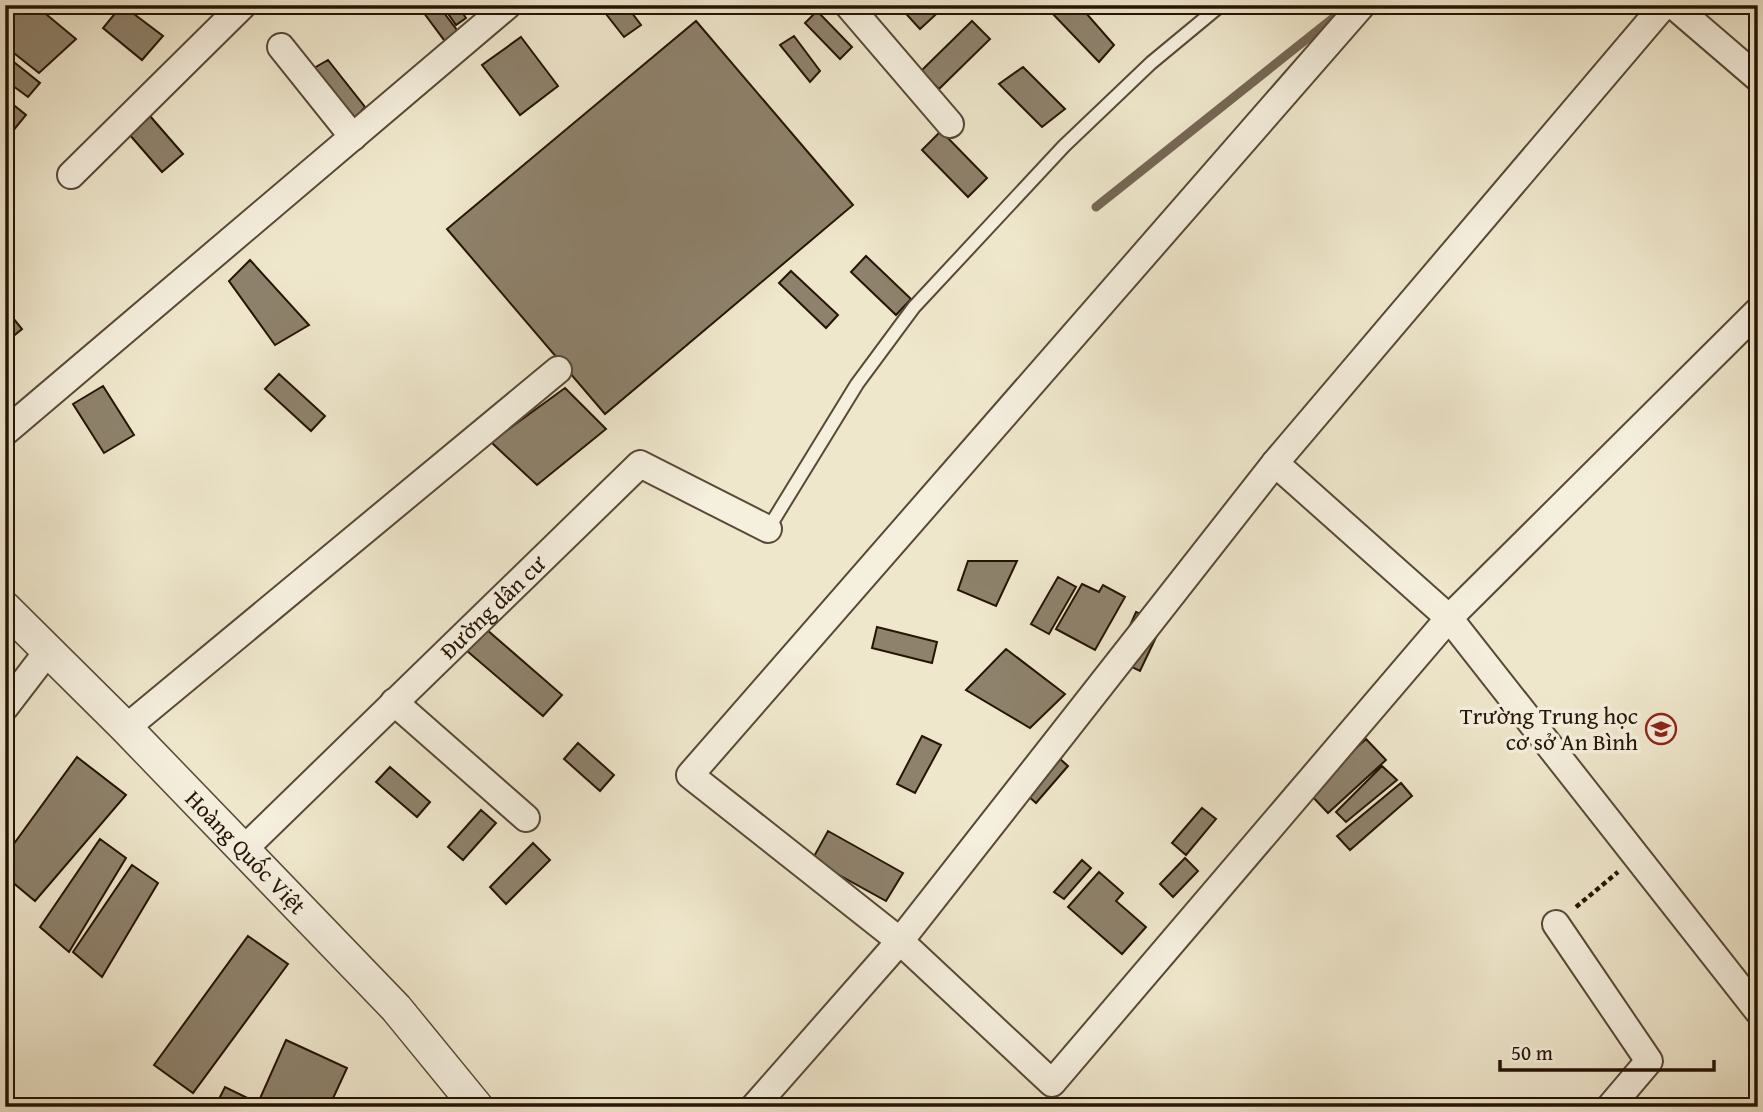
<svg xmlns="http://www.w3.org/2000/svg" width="1763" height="1112" font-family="'Gentium Book Plus',serif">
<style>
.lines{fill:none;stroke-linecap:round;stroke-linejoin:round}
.stream{stroke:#756754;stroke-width:9}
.building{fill:#8e826c;stroke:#251405;stroke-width:2}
.service-casing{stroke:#584937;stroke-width:16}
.minor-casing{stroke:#584937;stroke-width:30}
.tertiary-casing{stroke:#584937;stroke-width:35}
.path{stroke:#251405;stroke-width:4.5;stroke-dasharray:5 3.5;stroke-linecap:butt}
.service{stroke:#f5efde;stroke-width:12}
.minor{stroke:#f5efde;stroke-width:26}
.tertiary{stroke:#f5efde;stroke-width:32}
.labels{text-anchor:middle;stroke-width:7;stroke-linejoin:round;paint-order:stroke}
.street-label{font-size:23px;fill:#251405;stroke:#f5efde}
.poi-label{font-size:23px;fill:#251405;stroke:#f5efde;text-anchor:end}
</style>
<rect width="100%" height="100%" fill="#efe7cc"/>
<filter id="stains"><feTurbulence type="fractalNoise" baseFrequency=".00286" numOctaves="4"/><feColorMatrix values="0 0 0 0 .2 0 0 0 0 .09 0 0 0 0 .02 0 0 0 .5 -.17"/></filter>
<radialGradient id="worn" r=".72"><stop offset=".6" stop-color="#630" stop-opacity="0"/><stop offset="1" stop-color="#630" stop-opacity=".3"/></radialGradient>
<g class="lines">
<path class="stream" d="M1096,207L1342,11"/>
</g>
<path class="building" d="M5,5H35L76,39L39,73L5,46Z
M122,5L163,36L142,60L103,28Z
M418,5H438L460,34L447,44Z
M442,5H457L466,18L456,25Z
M599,5H626L641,25L624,37Z
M898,5H946L920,29Z
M1056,5H1079L1114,45L1099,62L1050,11Z
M817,11L852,47L840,59L805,23Z
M696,21L853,205L605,414L447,229Z
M972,21L990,39L939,89L921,71Z
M794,36L820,71L810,82L780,45Z
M521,37L558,86L520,115L482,65Z
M5,55L40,83L28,97L5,80Z
M328,60L365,107L353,121L314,68Z
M1023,67L1065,109L1042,127L999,84Z
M5,98L26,115L12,132L5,126Z
M150,116L183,154L162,172L129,134Z
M941,131L987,178L968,197L922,150Z
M866,256L911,299L896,315L851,272Z
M250,260L309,325L275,345L229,281Z
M791,271L838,315L826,328L779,283Z
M5,308L22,329L5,343Z
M279,374L325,416L311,431L265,389Z
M103,386L134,435L104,453L73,404Z
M565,388L606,429L537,485L491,442Z
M968,561H1017L996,606L958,590Z
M1058,577L1076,587L1049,634L1031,624Z
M1082,584L1099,592L1103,585L1125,597L1095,650L1056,629Z
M1136,612L1150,618L1159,631L1140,671L1115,659Z
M877,627L937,642L932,663L872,648Z
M486,629L562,695L543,716L467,651Z
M1006,649L1065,694L1030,728L966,690Z
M922,736L941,745L915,793L897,784Z
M1366,739L1386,760L1328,813L1308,792Z
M578,743L614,775L600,791L564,759Z
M1051,751L1068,766L1036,803L1019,788Z
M77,757L126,795L35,901L5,876V856Z
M1382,766L1397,780L1346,822L1336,812Z
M390,767L430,802L417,817L376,782Z
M1401,783L1412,796L1350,850L1337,836Z
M1202,808L1216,819L1186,855L1172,843Z
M481,810L496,823L463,860L448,847Z
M828,831L903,873L886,901L812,860Z
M100,839L126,858L69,952L40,927Z
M533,843L550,860L506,904L490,887Z
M1185,858L1198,871L1173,897L1160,884Z
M1082,860L1091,868L1064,899L1054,892Z
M132,865L158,883L102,977L73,952Z
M1099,872L1123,893L1116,901L1146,927L1122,954L1068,907Z
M248,936L288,964L193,1093L154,1065Z
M286,1040L347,1068L329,1107H215L225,1087L258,1103Z"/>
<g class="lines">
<g class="service-casing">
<path id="service" d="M768,529L857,384L914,307L1064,146L1151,63L1221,5
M451,1107L457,1087"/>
</g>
<g class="minor-casing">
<g id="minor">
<path d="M848,5L950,124"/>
<path d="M1362,5L690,775L900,941L1052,1083L1449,618L1758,311"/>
<path d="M1673,5L1758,78"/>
<path d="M281,47L353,137"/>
<path d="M71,175L243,5"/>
<path d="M5,432L508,5"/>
<path d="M1275,463L1449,618L1758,1011"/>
<path d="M394,702L526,818"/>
<path d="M5,707L48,651"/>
<path d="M126,728L558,370"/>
<path id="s1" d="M242,851L640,464L768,529"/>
<path d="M1556,924L1649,1061L1610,1107"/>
<path d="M754,1107L900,941L1275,463L1664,5"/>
</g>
</g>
<g class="tertiary-casing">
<g id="tertiary">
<path id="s2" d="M5,608L126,728L396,1008L477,1107"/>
</g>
</g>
<path class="path" d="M1576,907L1618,872"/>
<use href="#service" class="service"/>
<use href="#minor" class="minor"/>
<use href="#tertiary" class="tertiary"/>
</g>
<defs>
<g id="school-ring" transform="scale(1.575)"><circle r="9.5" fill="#f5efde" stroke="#8f2418" stroke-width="1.5"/><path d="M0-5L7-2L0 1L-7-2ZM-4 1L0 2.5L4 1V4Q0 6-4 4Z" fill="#8f2418"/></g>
</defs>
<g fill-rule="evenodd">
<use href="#school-ring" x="1661" y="729"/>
</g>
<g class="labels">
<g class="street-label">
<text dy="8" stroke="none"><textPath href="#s1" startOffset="350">Đường dân cư</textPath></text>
<text dy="8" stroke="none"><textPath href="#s2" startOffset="343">Hoàng Quốc Việt</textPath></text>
</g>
<g class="poi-label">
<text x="1638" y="724">Trường Trung học<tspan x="1638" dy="26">cơ sở An Bình</tspan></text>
</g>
</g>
<rect width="1763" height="1112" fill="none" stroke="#efe7cc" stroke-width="28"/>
<rect x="7" y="7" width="1749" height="1098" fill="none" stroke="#251405" stroke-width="3.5"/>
<rect x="14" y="14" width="1735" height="1084" fill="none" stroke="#251405" stroke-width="2"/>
<path d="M1500 1060v10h214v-10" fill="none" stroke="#251405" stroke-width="3.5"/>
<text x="1511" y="1060" font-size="21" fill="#251405" stroke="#f5efde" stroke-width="5" paint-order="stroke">50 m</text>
<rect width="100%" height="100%" filter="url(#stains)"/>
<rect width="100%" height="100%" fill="url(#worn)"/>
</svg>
